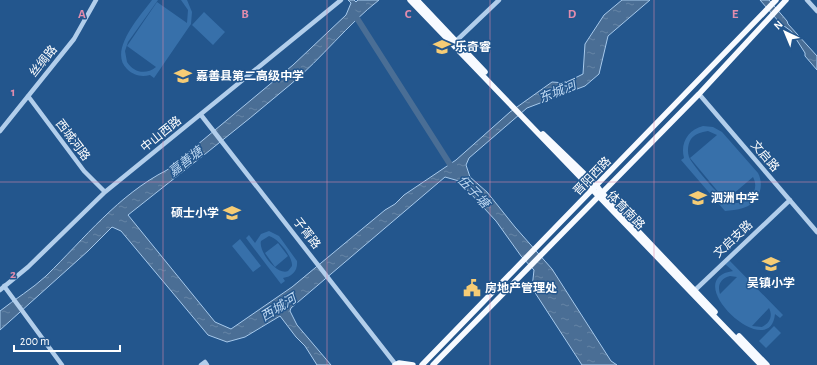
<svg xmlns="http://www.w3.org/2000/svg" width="817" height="365" font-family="'Alegreya Sans','Noto Sans SC',sans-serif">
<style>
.grass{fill:#3770aa;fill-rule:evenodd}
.water{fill:url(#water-ripples);stroke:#a6c9ec}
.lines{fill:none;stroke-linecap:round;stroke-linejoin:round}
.river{stroke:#4a6e95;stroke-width:6}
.minor{stroke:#b2ceeb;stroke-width:4.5}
.major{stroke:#f7faff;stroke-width:5.5}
.grid{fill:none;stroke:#e08cad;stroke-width:1;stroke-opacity:0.55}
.labels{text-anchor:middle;stroke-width:3;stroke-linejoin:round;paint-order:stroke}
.poi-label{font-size:12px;font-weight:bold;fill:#fff;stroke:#23568d;text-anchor:start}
.street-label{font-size:12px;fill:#fff;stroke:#23568d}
.water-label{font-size:13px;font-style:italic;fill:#bed8f2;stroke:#23568d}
.grid-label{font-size:13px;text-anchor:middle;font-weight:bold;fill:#e08cad;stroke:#23568d;stroke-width:3;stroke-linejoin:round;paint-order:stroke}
</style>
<defs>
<pattern id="water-ripples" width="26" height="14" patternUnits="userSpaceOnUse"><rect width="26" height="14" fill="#4a6e95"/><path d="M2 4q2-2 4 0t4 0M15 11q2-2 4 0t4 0" fill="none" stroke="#6584a5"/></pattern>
</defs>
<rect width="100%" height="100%" fill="#23568d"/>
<path class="grass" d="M152,0H158L128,42L125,51L127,62C134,73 146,75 156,67L127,46L157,2L187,23L188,10L181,0H187L192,12L191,24L154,78L150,75C142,77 134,76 127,69C108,51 140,16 152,0Z
M204,12L225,32L213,45L192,25Z
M703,126L713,127L722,132L758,173C765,186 759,204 743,208C737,210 731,210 725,211L681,160L684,158C680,143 688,130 703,126ZM708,131L717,135L690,158L725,200C717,193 693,166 689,157C687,151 688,144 691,139C695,134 701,132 708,131ZM753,177C762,194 742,210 726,200Z
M269,231L279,236L297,261C298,271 292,277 283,278L285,281L281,284L246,238L249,235L255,243L261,234ZM269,236C278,238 293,257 292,266L288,271C277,276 258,251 261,241Z
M240,239L261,266L253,272L232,246Z
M278,243L288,256L275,267L265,253Z
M729,260L783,315L780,318L775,314C770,365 677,279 733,271L725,264ZM730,276L737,277L720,294C717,285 721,278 730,276ZM769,308C773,316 770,323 762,327L752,326Z
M774,326L781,333L766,348L759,341Z"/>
<path class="water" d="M348,0H354L356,2L358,0H379C348,24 322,58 291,84C238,129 182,172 128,215L215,322L231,329L292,287L385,210L395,204L404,195L456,160L510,112L552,82L565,83L583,74L585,44L604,15L622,0H650L608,36L599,74L585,86L527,108L469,158L466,165L470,177L487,192L515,227L552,269L611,361L617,365H582L532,288L534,270L521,256L496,221L459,181L445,177L291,308L290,311L297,325L331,365H317L305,346L296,337L280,316L245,337L227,342L208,335L121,231L112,227L88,251L0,330V311C15,299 32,289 46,276C85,238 118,195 167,170L293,65L346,15L351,3Z
M760,0H769L787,21L788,24L817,56V70L805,56V53L791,31L780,23Z"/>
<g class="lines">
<path class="river" d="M353,12L453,169"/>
<path class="minor" d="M807,0L817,11
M454,43L499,0
M699,94L817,232
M28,96L84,171L105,192
M201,115L396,365
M0,131L74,39L96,0
M4,286L62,365
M0,290L28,267L105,192L341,0
M693,292L790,200
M201,365L205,362L207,365"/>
<path class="major" d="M410,0L761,365
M417,0L485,72
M543,134L597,186L602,193L715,312
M739,336L767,365
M395,365L399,363L413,365
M422,365L776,0
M433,365L699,94L786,0"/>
</g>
<path class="grid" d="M163,0V365M327,0V365M490,0V365M654,0V365M0,182H817"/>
<defs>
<g id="school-bare" transform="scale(1.38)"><path d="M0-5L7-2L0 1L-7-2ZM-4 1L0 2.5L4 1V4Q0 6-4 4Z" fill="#f6cc75" stroke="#23568d" stroke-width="2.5" paint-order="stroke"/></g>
<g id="civic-bare" transform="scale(1.38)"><path d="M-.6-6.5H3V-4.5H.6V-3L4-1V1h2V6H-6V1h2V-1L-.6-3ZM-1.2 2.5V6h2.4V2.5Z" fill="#f6cc75" stroke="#23568d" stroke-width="2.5" paint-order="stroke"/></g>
</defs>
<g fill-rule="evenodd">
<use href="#school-bare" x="442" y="47"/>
<use href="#school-bare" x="183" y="76"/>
<use href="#school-bare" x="698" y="198"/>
<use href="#school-bare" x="232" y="213"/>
<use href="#school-bare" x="771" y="264"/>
<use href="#civic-bare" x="472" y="288"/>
</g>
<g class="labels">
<g class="poi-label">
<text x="455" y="51">乐奇睿</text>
<text x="196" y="80">嘉善县第二高级中学</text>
<text x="711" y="202">泗洲中学</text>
<text x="219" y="217" text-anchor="end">硕士小学</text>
<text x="771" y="287" text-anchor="middle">吴镇小学</text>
<text x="485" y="292">房地产管理处</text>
</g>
<g class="street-label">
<text transform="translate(43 61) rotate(-51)" y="4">丝绸路</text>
<text transform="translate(161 134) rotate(-39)" y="4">中山西路</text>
<text transform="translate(73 140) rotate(53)" y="4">西城河路</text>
<text transform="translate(765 156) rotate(49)" y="4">文启路</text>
<text transform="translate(592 176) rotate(-46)" y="4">晋阳西路</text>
<text transform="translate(626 210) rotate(46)" y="4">体育南路</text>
<text transform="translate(307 233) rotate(52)" y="4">子胥路</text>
<text transform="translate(733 239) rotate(-43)" y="4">文启支路</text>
</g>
<g class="water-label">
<text transform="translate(557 91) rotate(-23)" y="5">东城河</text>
<text transform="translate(185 161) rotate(-38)" y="5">嘉善塘</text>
<text transform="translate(474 191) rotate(46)" y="5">伍子塘</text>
<text transform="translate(278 307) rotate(-32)" y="5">西城河</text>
</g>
</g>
<g class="grid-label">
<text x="82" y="18">A</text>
<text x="245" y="18">B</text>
<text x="408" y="18">C</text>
<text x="572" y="18">D</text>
<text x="735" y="18">E</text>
<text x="13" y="96">1</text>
<text x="13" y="278">2</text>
</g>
<g transform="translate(785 32) rotate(316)" stroke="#23568d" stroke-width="3" paint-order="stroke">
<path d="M0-3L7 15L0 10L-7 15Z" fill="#ffffff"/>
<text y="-6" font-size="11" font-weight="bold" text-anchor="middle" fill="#ffffff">N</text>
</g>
<path d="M14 345v6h106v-6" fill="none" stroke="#ffffff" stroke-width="2"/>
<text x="20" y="345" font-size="12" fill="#ffffff" stroke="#23568d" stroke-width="3" paint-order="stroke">200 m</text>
</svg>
